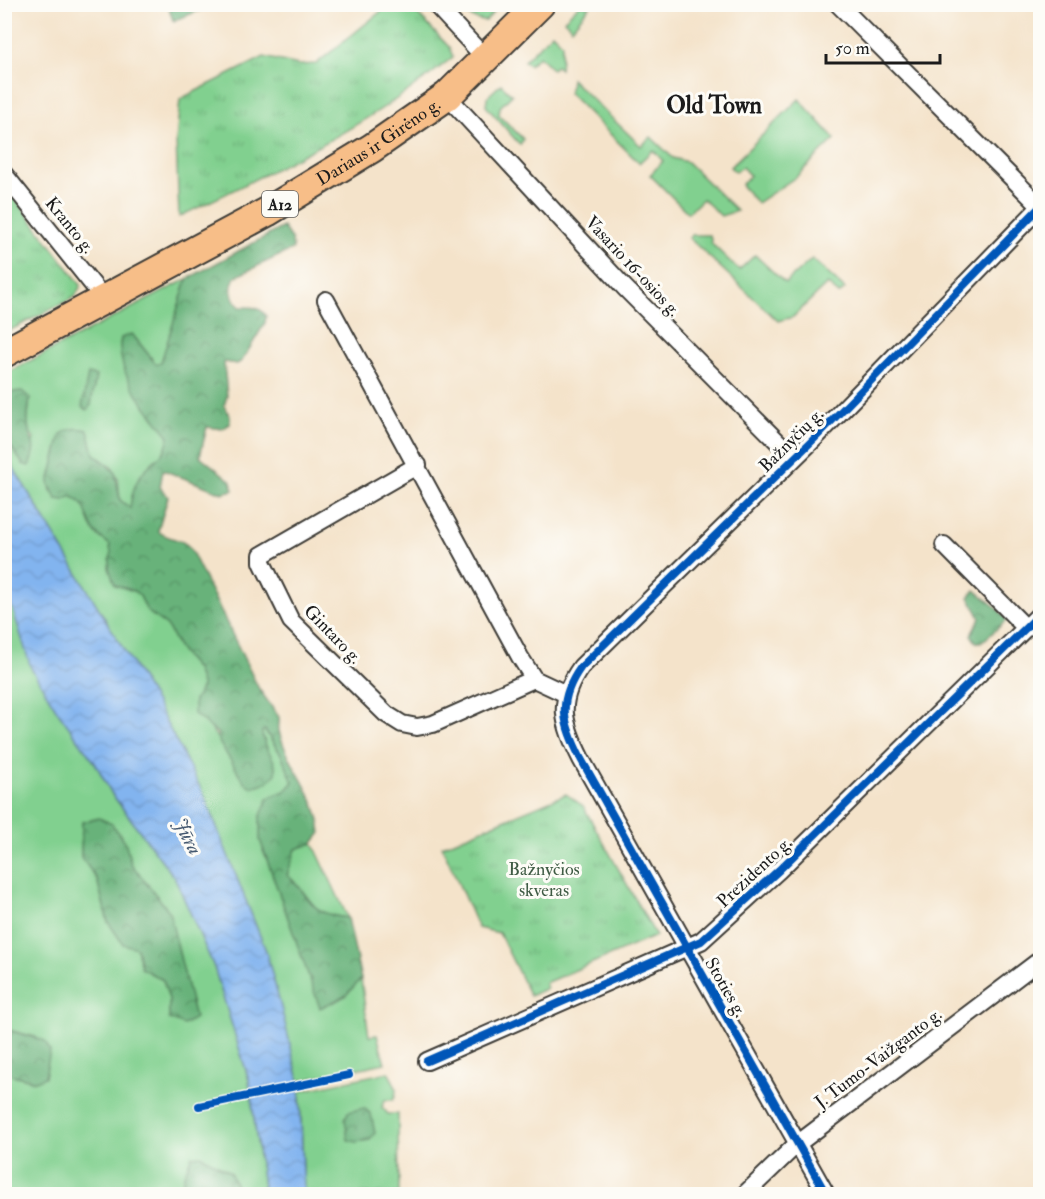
<svg xmlns="http://www.w3.org/2000/svg" width="1045" height="1199" font-family="'IM FELL Double Pica',serif">
<style>
.green{fill:#81d08f;stroke:#4e7656;stroke-width:1.5;fill-rule:evenodd}
.forest{fill:url(#forest-crowns);stroke:#42674b;stroke-width:1.5}
.park{fill:url(#park-tufts);stroke:#4e7656;stroke-width:1.5}
.water{fill:url(#water-waves);stroke:#4f6886;stroke-width:1.5}
.lines{fill:none;stroke-linecap:round;stroke-linejoin:round}
.minor-casing{stroke:#3c3a36;stroke-width:20}
.trunk-casing{stroke:#3c3a36;stroke-width:32}
.minor{stroke:#fff;stroke-width:16}
.trunk{stroke:#f7be88;stroke-width:28}
.cycleway-casing{stroke:#fdfcf7;stroke-width:11}
.cycleway{stroke:#0057b8;stroke-width:8}
.labels{text-anchor:middle;stroke-width:6;stroke-linejoin:round;paint-order:stroke}
.shield{fill:#fdfcf7;stroke:#605f5e;stroke-width:1.5}
.shield-label{font-size:16px;font-weight:bold;fill:#1c1c1c}
.street-label{font-size:18px;fill:#1c1c1c;stroke:#fdfcf7}
.park-label{font-size:18px;fill:#3f5b44;stroke:#fdfcf7}
.water-label{font-size:20px;font-style:italic;fill:#455970;stroke:#fdfcf7}
.district-label{font-size:24px;font-weight:bold;fill:#1c1c1c;stroke:#fdfcf7}
</style>
<defs>
<pattern id="forest-crowns" width="20" height="18" patternUnits="userSpaceOnUse" patternTransform="scale(1.5)"><rect width="20" height="18" fill="#68b27a"/><path d="M2 6a3 3 0 1 1 6 0M12 15a3 3 0 1 1 6 0" fill="none" stroke="#559063"/></pattern>
<pattern id="park-tufts" width="24" height="20" patternUnits="userSpaceOnUse" patternTransform="scale(1.5)"><rect width="24" height="20" fill="#81d08f"/><path d="M3 7l-1-3M5 7V3M7 7l1-3M15 17l-1-3M17 17v-4M19 17l1-3" fill="none" stroke="#6fb27b"/></pattern>
<pattern id="water-waves" width="16" height="10" patternUnits="userSpaceOnUse" patternTransform="scale(1.5)"><rect width="16" height="10" fill="#82b4ef"/><path d="M0 5q4-4 8 0t8 0" fill="none" stroke="#709acc"/></pattern>
</defs>
<rect width="100%" height="100%" fill="#fdfcf7"/>
<filter id="ink" filterUnits="userSpaceOnUse"><feTurbulence type="fractalNoise" baseFrequency=".0167" numOctaves="2"/><feDisplacementMap in="SourceGraphic" scale="12" xChannelSelector="R" yChannelSelector="G"/><feConvolveMatrix kernelMatrix="1 2 1 2 8 2 1 2 1" color-interpolation-filters="sRGB"/></filter>
<filter id="wash" filterUnits="userSpaceOnUse"><feTurbulence type="fractalNoise" baseFrequency=".008" numOctaves="4" result="noise"/><feDisplacementMap in="SourceGraphic" scale="24" xChannelSelector="R" yChannelSelector="G"/><feGaussianBlur stdDeviation="1.35" result="paint"/><feColorMatrix in="noise" values="0 0 0 0 0 0 0 0 0 0 0 0 0 0 0 0 0 1.4 0 .05"/><feComposite in="paint" operator="in"/></filter>
<g filter="url(#wash)">
<rect width="100%" height="100%" fill="#f4e3ca"/>
<path class="green" d="M500,4L486,21C473,21 465,13 455,5Z
M579,5L590,6L572,28L564,20Z
M552,33L562,43L560,69L556,66L552,69L539,56L529,65L524,61Z
M571,79L641,146L651,137L673,158L687,162L737,211L721,216L703,199L688,213L650,175L663,161L653,150L639,163L569,93Z
M501,84L512,95L500,107L499,115L523,139L520,145L486,106L487,97Z
M799,99L835,139L796,177L757,203L741,185L750,176L742,167L735,172L730,167Z
M692,235H710L712,244L739,270L755,255L785,283L812,259L845,289L839,294L827,284L793,317L778,321L689,238Z
M187,279L162,362L156,364L132,334L121,338C115,373 151,409 169,436C165,456 162,453 149,466C136,477 132,493 130,508L120,500L118,479L112,467L94,454L88,431L61,435L49,483L51,491L78,499L87,511L96,534L110,545L111,554L109,568L115,585L134,591L140,596L147,611L167,626L181,652L196,669L202,687L194,701L245,783L267,748L261,731L264,730L281,754L293,782L285,791L268,798L263,851L333,1003L345,996L361,979L369,1036L377,1035L385,1063L299,1081L266,951L203,793L155,701L5,454V374ZM30,398L27,426L34,439L23,464L9,444L10,436Z
M4,592L112,794L175,878L214,967L249,1080L264,1194H234L236,1186L181,1185L184,1194H5V1073L35,1081L36,1037L5,1029ZM82,822L125,841L131,864L169,911L194,1017L169,1019V999L163,980L141,968L137,948L108,922L97,879L81,857Z
M313,843L348,918C304,913 316,898 287,875L296,849Z
M388,1072C393,1081 400,1089 393,1100H385L382,1107L388,1114H398L399,1194H304L300,1091Z"/>
<path class="forest" d="M168,5V4L213,5L173,21Z
M283,227L292,240L293,249L235,277C229,289 231,298 240,307C250,307 260,306 266,316L265,323L242,361L237,364L224,362L227,396L224,406L230,416V424L222,429L207,427L200,456L231,481L233,490L222,493L163,470L160,487L168,497L158,531C168,540 183,538 190,548L259,689L279,717C280,722 278,725 279,731C288,767 318,794 321,833L313,843L296,849L287,875C315,899 305,913 348,918L361,979L345,996L320,1008L260,840V818L268,798L285,791L293,782L281,754L265,730L262,731C262,748 277,757 276,774L267,782L252,787L245,783L220,744L217,733L194,714V701L202,687L196,669L181,652L167,626L147,611L140,596L134,591L115,585L109,568L111,554L110,545C105,540 98,537 95,532C85,518 89,504 71,496L64,500L56,499L49,483L61,435C68,428 79,427 88,430L94,454L115,472L120,500L130,508C132,492 136,477 149,466C162,453 165,456 169,436C149,411 114,374 121,338L132,334L156,364L161,362L187,279Z
M88,374L96,376L91,405L87,410L82,407Z
M22,391L30,398C29,406 27,415 28,423C28,443 40,439 29,466L23,464L9,444L10,436L5,422L7,393Z
M975,590L997,608L1007,620L981,643L976,642L971,635L980,618L969,597Z
M99,818L112,824L125,841L131,864L169,911L195,1018L184,1025L169,1019V999L163,980L141,968L137,948L123,944L108,922L97,879L81,857L82,822Z
M5,1029L45,1041L50,1051L45,1077L36,1081L5,1073Z
M364,1108L371,1114L375,1133L370,1140L356,1142L348,1140L345,1119L348,1112Z
M201,1155L230,1172L236,1186L234,1194H184C180,1180 186,1169 192,1156Z"/>
<path class="park" d="M390,4L409,5L449,47L453,57C366,128 278,168 179,217L176,141L180,99L264,57L299,65L316,64Z
M4,184L81,285L75,297L5,333Z
M566,794L583,806L656,936L545,983L547,988L530,996L499,933L478,928L442,846Z"/>
<path class="water" d="M5,454L155,701L203,793L266,951L282,1011L299,1081L304,1194H264L249,1080L214,967L175,878L112,794L95,763L58,712L31,668L13,610L5,592Z"/>
</g>
<g filter="url(#ink)">
<g class="lines">
<g class="minor-casing">
<path id="minor" d="M435,4L486,59
M838,4L1040,206
M447,96L625,288L794,458
M4,174L105,300
M326,300L520,657L534,679L566,694
M418,465L262,555V562L291,621L386,714L402,724L417,727L433,724L534,679
M944,545L1026,628
M427,1061L701,941L779,870L1040,614
M745,1194L796,1145L1040,960
M826,1194L581,759C563,723 556,702 581,667L817,436L1040,207"/>
</g>
<g class="trunk-casing">
<g id="trunk">
<path id="s1" d="M4,353L267,212L372,148L447,96L540,4"/>
</g>
</g>
<use href="#minor" class="minor"/>
<use href="#trunk" class="trunk"/>
<g class="cycleway-casing">
<path id="cycleway" d="M427,1061L701,941L779,870L1040,614
M199,1106L349,1075
M826,1194L581,759C563,723 556,702 581,667L817,436L1040,207"/>
</g>
<use href="#cycleway" class="cycleway"/>
</g>
</g>
<g class="labels">
<rect class="shield" x="262" y="191" width="36" height="26" rx="4.5"/>
<g class="shield-label">
<text x="280" y="210">A12</text>
</g>
<g class="street-label">
<text dy="6" stroke="none"><textPath href="#s1" startOffset="430">Dariaus ir Girėno g.</textPath></text>
<text transform="translate(70 225) rotate(51)" y="6">Kranto g.</text>
<text transform="translate(633 266) rotate(47)" y="6">Vasario 16-osios g.</text>
<text transform="translate(791 440) rotate(-45)" y="6">Bažnyčių g.</text>
<text transform="translate(333 634) rotate(46)" y="6">Gintaro g.</text>
<text transform="translate(754 872) rotate(-43)" y="6">Prezidento g.</text>
<text transform="translate(726 987) rotate(60)" y="6">Stoties g.</text>
<text transform="translate(878 1058) rotate(-37)" y="6">J. Tumo-Vaižganto g.</text>
</g>
<g class="park-label">
<text x="544" y="875">Bažnyčios<tspan x="544" dy="21">skveras</tspan></text>
</g>
<g class="water-label">
<text transform="translate(188 836) rotate(61)" y="7">Jūra</text>
</g>
<g class="district-label">
<text x="714" y="113">Old Town</text>
</g>
</g>
<rect width="1045" height="1199" fill="none" stroke="#fdfcf7" stroke-width="24"/>
<path d="M826 54v9h114v-9" fill="none" stroke="#1c1c1c" stroke-width="3"/>
<text x="835" y="54" font-size="18" fill="#1c1c1c" stroke="#fdfcf7" stroke-width="4.5" paint-order="stroke">50 m</text>
</svg>
